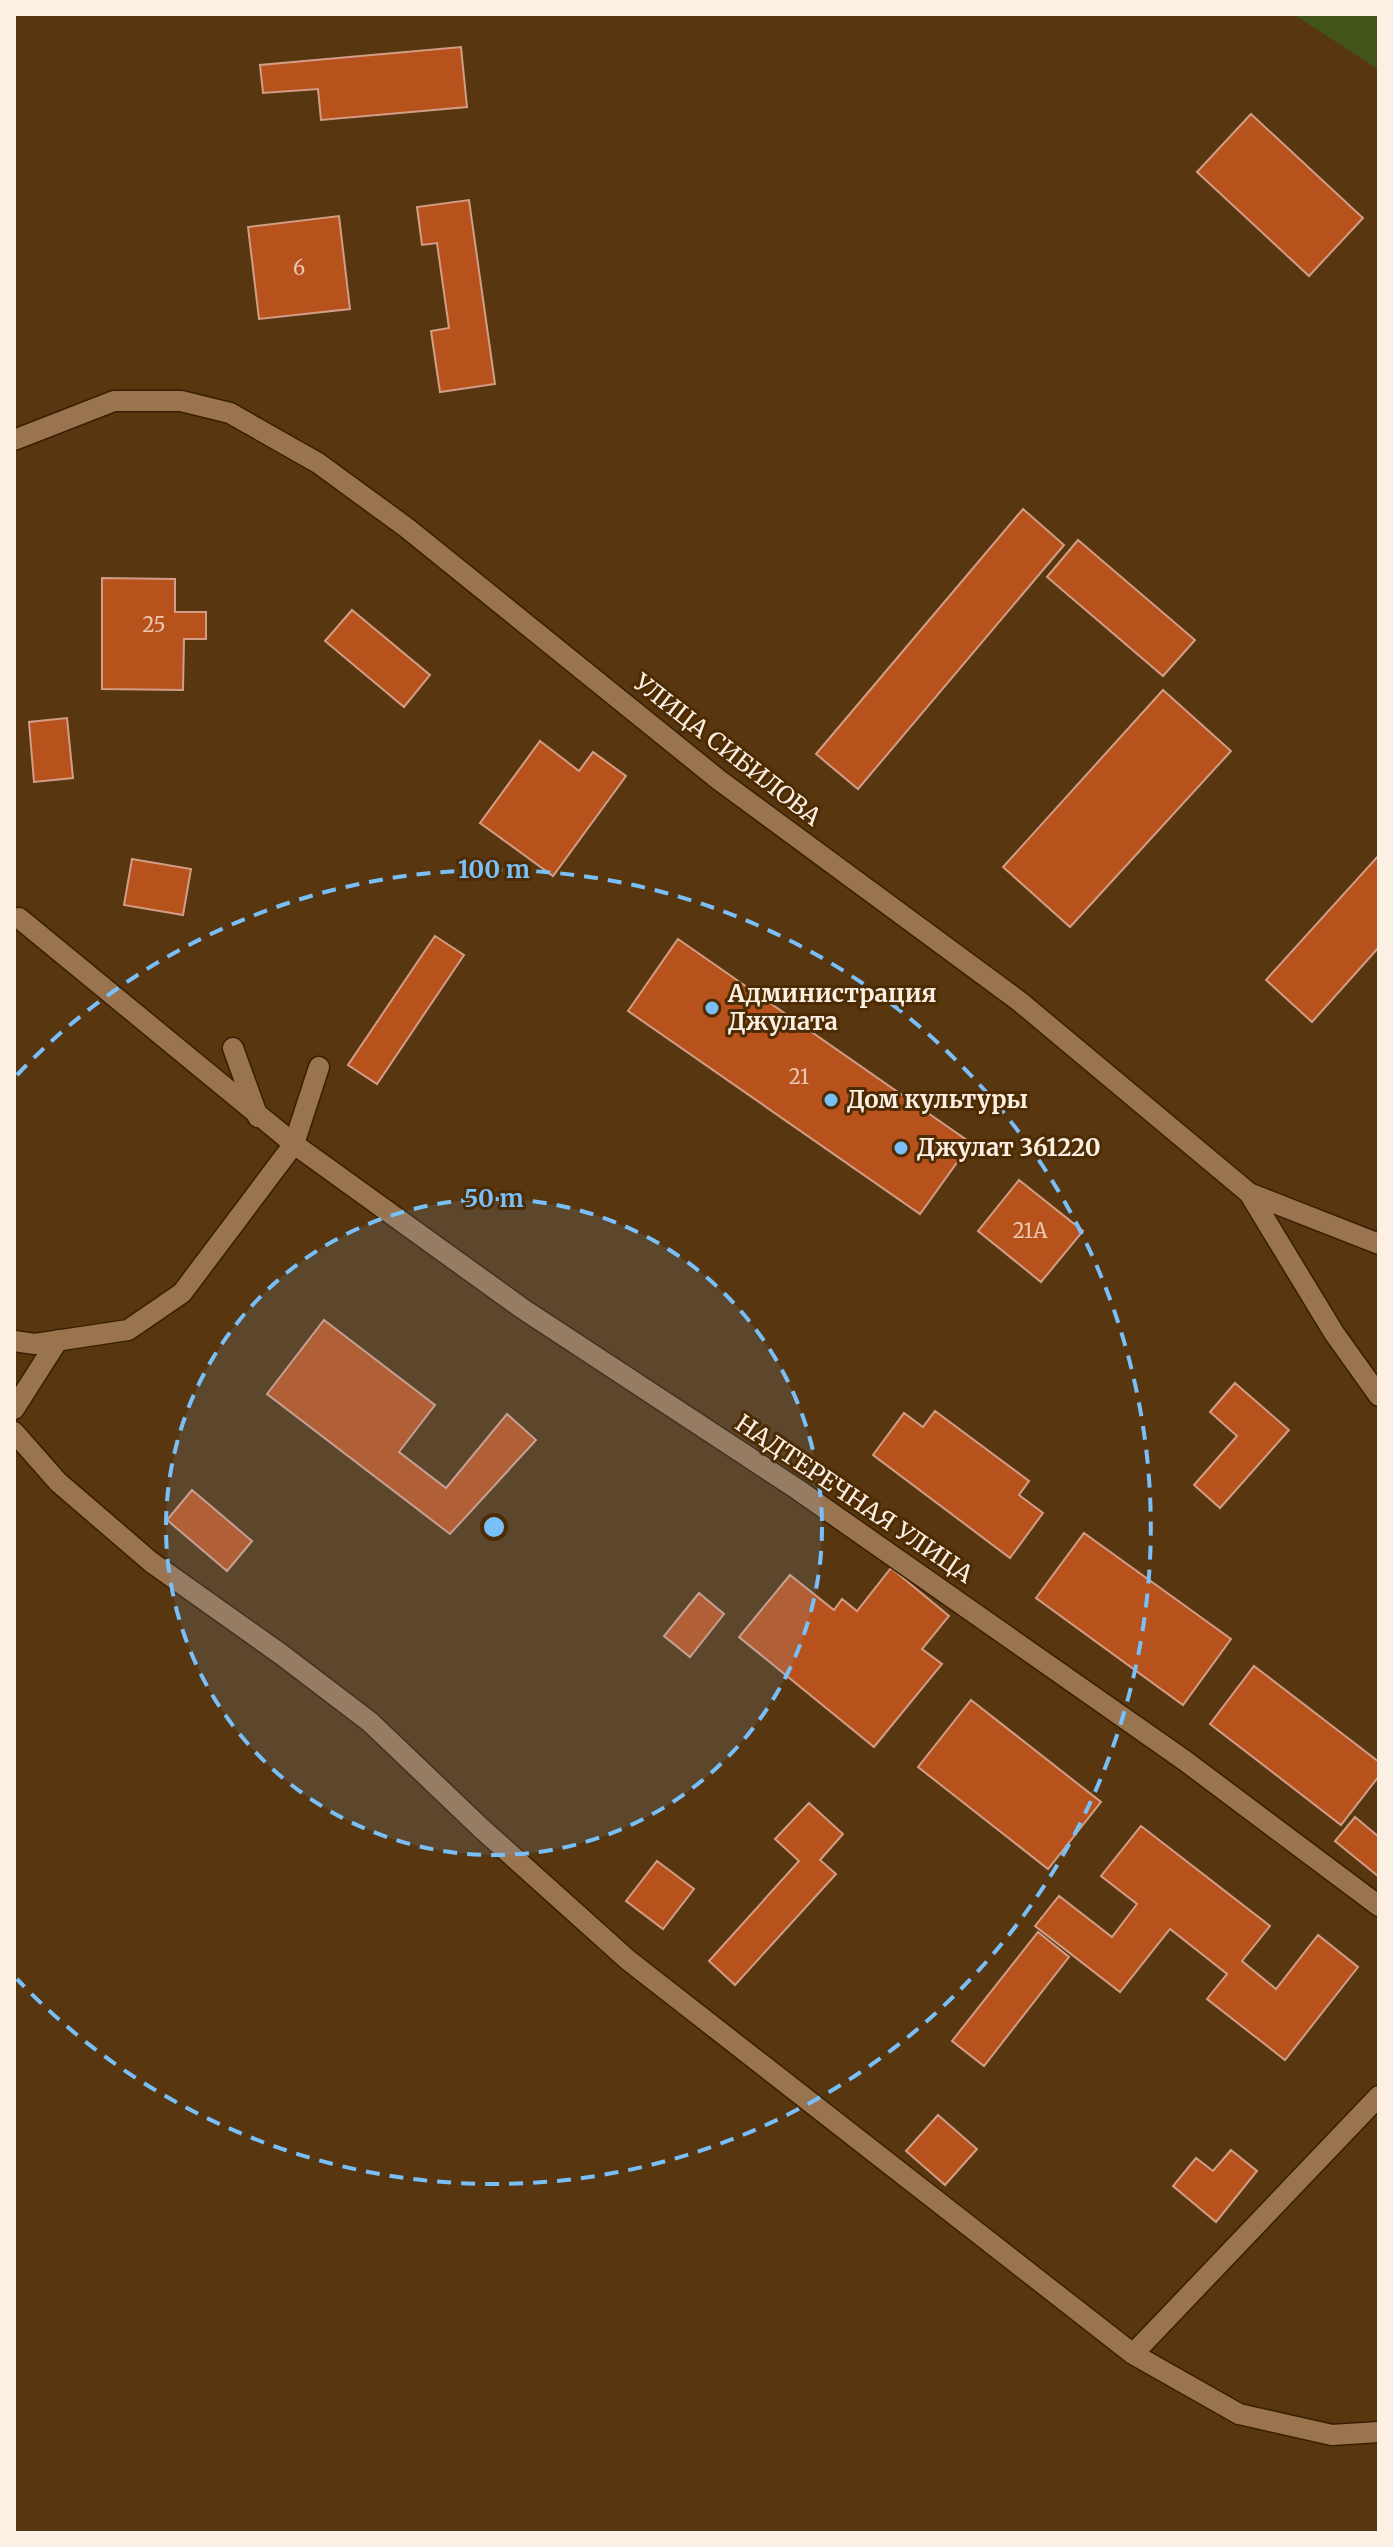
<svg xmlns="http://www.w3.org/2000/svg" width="1393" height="2547" font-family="Merriweather,serif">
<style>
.green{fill:#425419}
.building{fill:#b8521c;stroke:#d29d87;stroke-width:2}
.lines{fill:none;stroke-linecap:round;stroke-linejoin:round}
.lane-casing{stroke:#381f03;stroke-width:23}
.street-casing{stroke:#381f03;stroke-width:23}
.lane{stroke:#9a734f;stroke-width:20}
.street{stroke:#9a734f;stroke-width:20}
.ring{fill:none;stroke:#79bff8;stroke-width:4;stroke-dasharray:14 10}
.poi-dot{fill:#79bff8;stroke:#4d2c04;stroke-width:3}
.labels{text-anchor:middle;stroke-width:6;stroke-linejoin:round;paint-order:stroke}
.number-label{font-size:20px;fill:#ebc8b1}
.street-label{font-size:24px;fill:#fcefe3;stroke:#4d2c04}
.poi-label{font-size:24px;font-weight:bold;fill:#fcefe3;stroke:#4d2c04;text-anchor:start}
.centre{fill:#79bff8;stroke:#4d2c04;stroke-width:4}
.ring-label{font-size:24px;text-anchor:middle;font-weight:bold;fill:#79bff8;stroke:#4d2c04;stroke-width:6;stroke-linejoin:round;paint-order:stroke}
</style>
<rect width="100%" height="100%" fill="#583610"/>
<path class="green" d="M1293,14H1379V70Z"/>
<path class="building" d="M461,47L467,107L321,120L318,89L263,93L260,65Z
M1251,114L1363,218L1309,276L1197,172Z
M469,200L495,384L440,392L431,331L449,328L437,243L422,245L417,207Z
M339,216L350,309L259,319L248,227Z
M1023,509L1064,545L858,789L816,754Z
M1078,540L1195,640L1163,676L1047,577Z
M102,578L175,579V612H206V639H184L183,690L102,689Z
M352,610L430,675L404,707L325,641Z
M1163,690L1231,751L1070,927L1003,867Z
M67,718L73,778L34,782L29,722Z
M540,741L579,771L593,752L626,776L553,876L480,823Z
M1379,855V947L1312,1022L1266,980Z
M132,859L191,869L183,915L124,905Z
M435,936L464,955L377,1084L348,1065Z
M678,939L971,1143L920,1214L628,1011Z
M1019,1180L1083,1231L1041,1282L978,1231Z
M324,1320L435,1405L399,1452L446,1488L507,1414L536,1440L450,1534L267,1394Z
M1235,1383L1289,1430L1220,1508L1194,1485L1237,1436L1210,1412Z
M935,1411L1029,1481L1019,1495L1043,1513L1010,1558L873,1455L904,1413L923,1427Z
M192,1490L252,1541L227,1571L167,1520Z
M1084,1533L1231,1639L1183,1705L1036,1598Z
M891,1568L949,1616L922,1649L942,1664L874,1747L739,1637L790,1575L834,1610L842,1599L857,1611Z
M699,1593L724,1614L690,1657L664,1636Z
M1254,1666L1379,1762V1776L1341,1825L1210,1724Z
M971,1700L1101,1802L1048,1869L918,1767Z
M809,1803L843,1834L820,1860L836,1874L735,1985L709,1961L799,1861L775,1839Z
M1355,1817L1379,1837V1877L1335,1841Z
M1141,1826L1270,1926L1242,1961L1276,1989L1318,1935L1358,1967L1285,2060L1207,1999L1227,1974L1170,1929L1120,1992L1035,1926L1059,1896L1112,1937L1137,1904L1101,1876Z
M657,1861L694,1889L663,1929L626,1901Z
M1038,1932L1069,1957L984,2066L952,2041Z
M938,2115L977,2149L945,2185L906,2151Z
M1231,2150L1257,2171L1216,2222L1173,2186L1196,2158L1213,2171Z"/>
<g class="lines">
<g class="lane-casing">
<path id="lane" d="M19,918L294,1144
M233,1048L258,1117
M14,1341L35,1344L128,1330L182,1293L294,1144L319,1067
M14,1409L58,1340
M14,1432L58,1482L151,1562L282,1655L370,1722L481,1828L628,1960L1133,2354L1239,2414L1332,2435L1379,2432
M1133,2354L1379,2096"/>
</g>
<g class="street-casing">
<path id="street" d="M14,440L114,401H181L230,413L318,463L407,528L719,780L1019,1001L1249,1193L1379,1244
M294,1144L523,1309L797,1489L1184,1760L1379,1906
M1249,1193L1334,1333L1379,1396"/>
</g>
<use href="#lane" class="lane"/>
<use href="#street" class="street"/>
</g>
<circle cx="494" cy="1527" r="328" fill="#79bff8" fill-opacity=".12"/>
<g class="ring">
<circle cx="494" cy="1527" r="328"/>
<path d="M17 1075A657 657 0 1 1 17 1979"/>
</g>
<g class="poi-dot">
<circle cx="712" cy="1008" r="8"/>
<circle cx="831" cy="1100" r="8"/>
<circle cx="901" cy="1148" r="8"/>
</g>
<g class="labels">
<g class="number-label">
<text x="299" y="275">6</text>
<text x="154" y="632">25</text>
<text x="799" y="1084">21</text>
<text x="1030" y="1238">21А</text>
</g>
<g class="street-label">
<text transform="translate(727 750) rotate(38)" y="8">УЛИЦА СИБИЛОВА</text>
<text transform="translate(854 1499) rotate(34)" y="8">НАДТЕРЕЧНАЯ УЛИЦА</text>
</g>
<g class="poi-label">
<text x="728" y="1002">Администрация<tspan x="728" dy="28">Джулата</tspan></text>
<text x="847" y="1108">Дом культуры</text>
<text x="917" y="1156">Джулат 361220</text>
</g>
</g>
<circle cx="494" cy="1527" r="12" class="centre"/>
<g class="ring-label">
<text x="494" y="878">100 m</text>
<text x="494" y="1207">50 m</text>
</g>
<rect width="1393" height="2547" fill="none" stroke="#fcefe3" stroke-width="32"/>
</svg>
